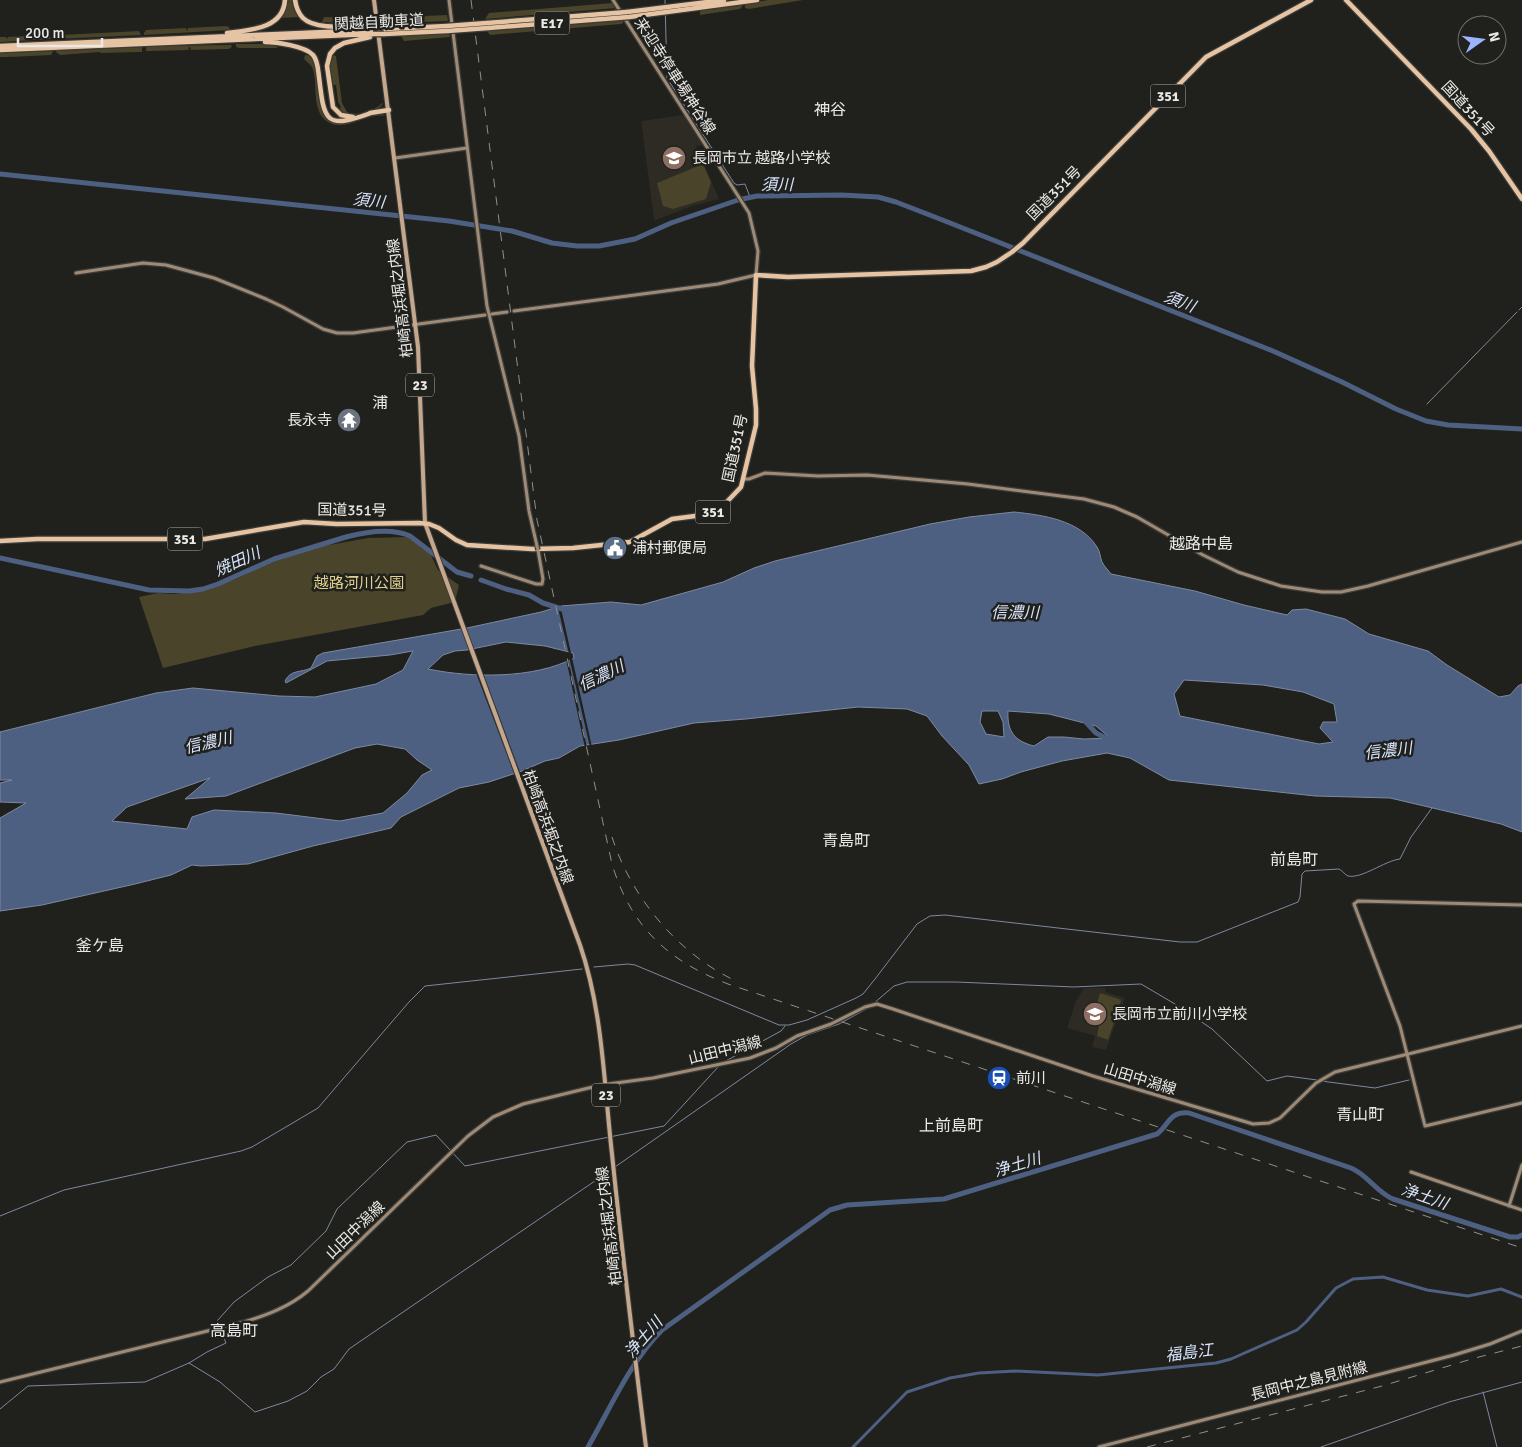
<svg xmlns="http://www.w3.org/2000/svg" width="1522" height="1447" font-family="Signika,'Noto Sans JP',sans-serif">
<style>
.built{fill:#2d2b23}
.green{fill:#49442a}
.water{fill:#4e6081;stroke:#7d89a0;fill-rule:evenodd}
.pier{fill:#20201d}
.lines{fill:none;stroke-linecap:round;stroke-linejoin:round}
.stream{stroke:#7d89a0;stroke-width:1}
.canal{stroke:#4e6081;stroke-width:3}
.river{stroke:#4e6081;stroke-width:5}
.secondary-casing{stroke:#3c3c39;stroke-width:5.5}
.primary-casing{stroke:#3c3c39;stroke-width:6}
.highway-casing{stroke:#3c3c39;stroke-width:7}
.secondary{stroke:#9f8a75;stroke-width:3}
.primary{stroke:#c4a78d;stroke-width:4}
.highway{stroke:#e5c3a3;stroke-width:4.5}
.rail{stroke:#908f8d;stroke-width:1;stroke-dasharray:9 9;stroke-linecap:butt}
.secondary-bridge-casing{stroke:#3c3c39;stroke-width:5.5;stroke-linecap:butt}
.highway-bridge-casing{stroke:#3c3c39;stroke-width:7;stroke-linecap:butt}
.secondary-bridge{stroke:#9f8a75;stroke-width:3}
.highway-bridge{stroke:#e5c3a3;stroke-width:4.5}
.labels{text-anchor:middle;stroke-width:5;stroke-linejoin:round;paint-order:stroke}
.shield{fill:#20201d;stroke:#adadaa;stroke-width:1}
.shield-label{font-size:14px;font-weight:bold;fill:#eae9e7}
.street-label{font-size:15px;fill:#eae9e7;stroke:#20201d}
.poi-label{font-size:15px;fill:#eae9e7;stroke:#20201d;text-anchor:start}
.park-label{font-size:15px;fill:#e1d28f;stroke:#20201d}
.neighbourhood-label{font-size:16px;fill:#eae9e7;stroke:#20201d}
.water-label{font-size:16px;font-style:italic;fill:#d7e4fc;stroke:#20201d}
</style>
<rect width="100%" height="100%" fill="#20201d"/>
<path class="built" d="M684,115L704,145L696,146L719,199L692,206L656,220L654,219L641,121Z
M1084,988H1105L1106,992L1125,998L1106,1050L1092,1047L1095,1036L1067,1028L1076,1001Z"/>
<path class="green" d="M286,0H293L295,8L299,17L281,18L285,12Z
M768,0H803L749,9L745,8V4Z
M613,3L616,8L485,19L489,13Z
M742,4V7L740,9L700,15V10Z
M447,15L448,21L400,23L401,17Z
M324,17L374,18L375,24L322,22Z
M623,20V23L621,24L490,35L487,31Z
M226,26L229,27L230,30L144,35V33L146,30L186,28L187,31L188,28Z
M139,31L141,35L55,39V36L60,35Z
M449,32L450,37L404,41L401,36Z
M49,35L51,39L0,42V37H6L7,39L8,37Z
M236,44H264L278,45L277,48H239L236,47Z
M232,45L231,48L228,49L191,50L190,47L188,48L189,50L149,51H146V46Z
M142,47V52L100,53V52L60,55L56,52V51Z
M53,51L51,55L10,57L9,55V57H0V53Z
M305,55L312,56L315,64L322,110L334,122L381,113L385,116C365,112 346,133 328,122C310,111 319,83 312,67C310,64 306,61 304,59Z
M333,55L336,56L342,103L347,112C357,117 375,111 382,103L383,104C374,115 349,118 338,110L341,107L338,102L336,85H332L330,65Z
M703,164L711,182L706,199L673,209L663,206L657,183Z
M408,537L430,553L438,570L459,585L455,602L431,608L423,615L255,646L163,668L139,597L158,593L175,594L203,590L236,579L267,564L318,547L368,538Z
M1100,993L1119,999L1121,1001L1108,1040L1097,1036L1099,1026L1094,1024L1089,1016L1091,1009L1095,1010Z"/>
<path class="water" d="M1014,512C1043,515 1080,520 1097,547C1100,551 1100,557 1102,562C1104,566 1108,570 1111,574L1195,591L1244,605L1287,615L1292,610L1306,609L1345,619L1369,634L1428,651L1447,665L1499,697L1510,695L1518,686L1522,684V832L1501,824L1390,798L1315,796L1169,780L1130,758L1107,753L1062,761L1021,772L1002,779L979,784L969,765L942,736L927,716L907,709L858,707L746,719L694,723L619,740L580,746L559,758L545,761L522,771L489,782L459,788L401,817L391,828L313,846L248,864L201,866L192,865L171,875L135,884L42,905L0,911V818L26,803L0,802V783L12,780H0V732L156,693L193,688L279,696L315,697L376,684L403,670L413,651L390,655L327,661L286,683L285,681C291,669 301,673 311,668L317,656L323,653L467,628L541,612L561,606L611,602L641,605L723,582L754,568L775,561L930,524L969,517ZM506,642L545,646L573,653L574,658C534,679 472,678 428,669L443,655L455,651L467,650ZM1184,680L1263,685L1303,692L1334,704L1337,722H1323L1320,728L1333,742L1319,744L1180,716L1174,694ZM982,711H998L1003,722L1004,737L986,734L980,722ZM1008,711L1049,714L1096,726L1110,738L1084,739L1064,737H1048L1034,746C1014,741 1007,731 1008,711ZM377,744L405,749L417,760L432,770L422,775L407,793L383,813L340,821L276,813L214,810L192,817L187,829L112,821L127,807L210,778L185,799L226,796L355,748Z"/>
<path class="pier" d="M557,604H560L592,747H590L569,657H571L569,654Z
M568,658L587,748H585L566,659Z
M476,673H483L521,775L515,776Z"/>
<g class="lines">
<path class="stream" d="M665,0L667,78L734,183L737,185L745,184L750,197
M1519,310L1522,307
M1427,404L1517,312
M594,967L628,964L635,965L779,1025H789L807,1020L856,998L863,994L875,979L917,924L930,916L945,915L1180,942H1197L1298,902L1300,897L1302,874L1305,871L1339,869C1343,871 1345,875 1348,876C1362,879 1384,861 1400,859L1411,837L1432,808
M873,1004L894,986L907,982H956L1074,987L1141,984L1175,1004L1212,1029L1267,1081L1287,1076L1317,1080
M722,1063L781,1031L785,1026
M1321,1081L1375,1088L1409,1080
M615,1167L791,1044L807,1035L839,1024L870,1007
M0,1216L64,1190L241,1151L252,1147L318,1108L409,1002L425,986L582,969
M189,1363L220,1382L255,1412L288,1401L307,1391L321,1377L334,1369L349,1349L611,1170
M1483,1392L1497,1447
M0,1409L28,1386L145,1382L189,1363L207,1352L226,1343L217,1321L234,1302L268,1277L291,1265L326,1231L337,1209L407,1142L436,1135L465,1166L664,1126L719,1066
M1321,1447L1449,1402L1522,1382"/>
<path class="canal" d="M853,1447L907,1392L950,1378L979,1373L1015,1371L1098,1375L1216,1363L1231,1359L1297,1330L1306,1322L1336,1288L1353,1279L1383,1277L1427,1290L1468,1296L1501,1289L1522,1297"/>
<path class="river" d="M0,174L449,221L512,231L552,243L577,246H599L635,239L671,223L738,200L757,196L842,195L878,197L896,202L940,219L1273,351L1342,382L1396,409L1426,421L1448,425L1522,429
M0,558L149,590L189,591L203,589L218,584L274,559L346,537C365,532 392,528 410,536L457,572L471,576
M481,580L506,589L529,595L543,603L562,609
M1083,719L1096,733L1112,741
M588,1447C611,1407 630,1362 662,1330L830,1210L847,1205L944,1199L1157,1134C1169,1125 1169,1111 1189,1113L1351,1168C1368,1175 1376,1192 1393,1199L1510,1237H1518L1522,1235"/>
<g class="secondary-casing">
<path id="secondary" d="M449,0L487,306L519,436L529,511L537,546
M395,158L467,148
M76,273L143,263L166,265L214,278L266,299L283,307L323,329L337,333H353L485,315
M514,311L718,284L756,275L758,251L749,213L613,0
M492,314L507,312
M744,479H749L765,473L818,476L867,475L968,484L1084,499L1114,507L1137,517L1203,555L1238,572L1281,586L1322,592H1341L1368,586L1522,542
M481,566L536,584H542L543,579L538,550
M1522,905L1358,901L1354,904L1400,1026L1425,1126L1522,1103
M1411,1172L1522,1210
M1509,1206L1522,1165
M0,1382L244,1322C267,1315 289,1307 308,1291L468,1136L493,1117L523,1104L601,1085L653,1078L750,1058L776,1048L797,1036L831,1024L865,1007L877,1004L893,1009L1093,1076L1253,1124L1269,1123L1280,1118L1316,1083L1335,1072L1522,1026
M1099,1447L1454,1355L1490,1344L1522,1331"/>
</g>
<g class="primary-casing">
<path id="primary" d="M374,0L418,347L425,523L580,945C603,1012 604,1085 612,1154C622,1252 634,1350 646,1447"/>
</g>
<g class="highway-casing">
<path id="highway" d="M295,0C296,7 298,13 303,18C316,31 355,26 373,27
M1346,0L1471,129L1489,151L1522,199
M627,12L724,0
M629,17L757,0
M487,23L615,13
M488,28L616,18
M384,29L447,26
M227,33C250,30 283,29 285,0
M384,34L447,31
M265,42C276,42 305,46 313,55C318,61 318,70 319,77C324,121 325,130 371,113
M0,46L373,30
M0,50L373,34
M370,113L389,110
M353,117L341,115L333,107L327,66L330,54L335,48L344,43L370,37
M0,541L37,539H205L304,522L337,524L419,523L429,524L439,528L456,540L467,545L532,549L573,548L630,542L672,519L703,515L722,507L741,487L756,425V409L752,366L756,275L788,277L971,271L986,267L997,262L1012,252L1023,243L1206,57L1311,0"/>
</g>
<use href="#secondary" class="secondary"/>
<use href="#primary" class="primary"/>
<use href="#highway" class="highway"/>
<path class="rail" d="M471,0L537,520L612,864C631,927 668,961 728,984L1522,1248
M612,837C631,897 678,954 736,981
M1147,1447L1382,1386L1475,1358L1522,1346"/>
<g class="secondary-bridge-casing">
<path id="secondary-bridge" d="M537,546L538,550"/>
</g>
<g class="highway-bridge-casing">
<path id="highway-bridge" d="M615,13L627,12
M616,18L629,17
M447,26L487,23
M373,27L383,26
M447,31L488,28
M373,34H384"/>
</g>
<use href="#secondary-bridge" class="secondary-bridge"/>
<use href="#highway-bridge" class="highway-bridge"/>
</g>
<defs>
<g id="school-disc" transform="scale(1.25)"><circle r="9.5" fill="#8d6e63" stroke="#20201d"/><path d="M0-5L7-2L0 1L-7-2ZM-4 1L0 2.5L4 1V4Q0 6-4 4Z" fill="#fff"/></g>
<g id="temple-disc" transform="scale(1.25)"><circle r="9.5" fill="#6b7280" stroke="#20201d"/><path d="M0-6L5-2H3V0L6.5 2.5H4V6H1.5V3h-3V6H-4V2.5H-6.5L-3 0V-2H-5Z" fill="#fff"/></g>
<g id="civic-disc" transform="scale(1.25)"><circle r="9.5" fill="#5c6f8a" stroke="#20201d"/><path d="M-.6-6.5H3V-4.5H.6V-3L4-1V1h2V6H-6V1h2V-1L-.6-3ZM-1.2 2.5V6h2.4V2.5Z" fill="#fff"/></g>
<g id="station-disc" transform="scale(1.25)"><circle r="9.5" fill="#1a4fb4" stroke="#20201d"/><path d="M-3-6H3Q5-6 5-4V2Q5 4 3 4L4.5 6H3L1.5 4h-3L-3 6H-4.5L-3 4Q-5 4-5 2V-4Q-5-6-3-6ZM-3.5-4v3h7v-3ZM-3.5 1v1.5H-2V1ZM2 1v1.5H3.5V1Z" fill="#fff"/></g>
</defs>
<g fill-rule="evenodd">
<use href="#school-disc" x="674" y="158"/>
<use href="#temple-disc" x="349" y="420"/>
<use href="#civic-disc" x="615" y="548"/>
<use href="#school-disc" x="1095" y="1014"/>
<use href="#station-disc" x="999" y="1078"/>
</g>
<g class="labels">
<g class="shield">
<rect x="534.5" y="11.5" width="35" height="23" rx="4"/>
<rect x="1150.5" y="84.5" width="35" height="23" rx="4"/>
<rect x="406" y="373.5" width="28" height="23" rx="4"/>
<rect x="695.5" y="500.5" width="35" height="23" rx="4"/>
<rect x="167.5" y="527.5" width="35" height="23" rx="4"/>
<rect x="592" y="1083.5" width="28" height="23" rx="4"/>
</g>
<g class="shield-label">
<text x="552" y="28">E17</text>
<text x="1168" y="101">351</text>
<text x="420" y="390">23</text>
<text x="713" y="517">351</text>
<text x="185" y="544">351</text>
<text x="606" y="1100">23</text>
</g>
<g class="street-label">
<text transform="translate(379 22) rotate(-3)" y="5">関越自動車道</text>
<text transform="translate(675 76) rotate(57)" y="5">来迎寺停車場神谷線</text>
<text transform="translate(1468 109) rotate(47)" y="5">国道351号</text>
<text transform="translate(1054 193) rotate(-45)" y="5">国道351号</text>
<text transform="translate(400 298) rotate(-97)" y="5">柏崎高浜堀之内線</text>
<text transform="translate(735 448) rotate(-78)" y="5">国道351号</text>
<text transform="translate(352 510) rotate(1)" y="5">国道351号</text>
<text transform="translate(548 827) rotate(70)" y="5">柏崎高浜堀之内線</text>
<text transform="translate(725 1050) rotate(-14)" y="5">山田中潟線</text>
<text transform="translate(1140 1079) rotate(17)" y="5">山田中潟線</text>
<text transform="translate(609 1226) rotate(-97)" y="5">柏崎高浜堀之内線</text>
<text transform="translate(355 1230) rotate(-44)" y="5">山田中潟線</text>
<text transform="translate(1309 1381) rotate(-14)" y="5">長岡中之島見附線</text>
</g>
<g class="poi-label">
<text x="692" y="163">長岡市立 越路小学校</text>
<text x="332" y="425" text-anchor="end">長永寺</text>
<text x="632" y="553">浦村郵便局</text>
<text x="1112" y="1019">長岡市立前川小学校</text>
<text x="1016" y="1083">前川</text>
</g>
<g class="park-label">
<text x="359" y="588">越路河川公園</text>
</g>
<g class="neighbourhood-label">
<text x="830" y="115">神谷</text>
<text x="380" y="408">浦</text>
<text x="1201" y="549">越路中島</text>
<text x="846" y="846">青島町</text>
<text x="1294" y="865">前島町</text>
<text x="100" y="951">釜ケ島</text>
<text x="1360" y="1120">青山町</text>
<text x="951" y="1131">上前島町</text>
<text x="234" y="1336">高島町</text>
</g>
<g class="water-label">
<text x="777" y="190">須川</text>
<text transform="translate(369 200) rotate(6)" y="6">須川</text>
<text transform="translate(1180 301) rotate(21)" y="6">須川</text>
<text transform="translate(237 561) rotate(-24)" y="6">焼田川</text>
<text x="1015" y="618">信濃川</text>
<text transform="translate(601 675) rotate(-26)" y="6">信濃川</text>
<text transform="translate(208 742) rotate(-13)" y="6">信濃川</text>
<text transform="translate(1388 750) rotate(-7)" y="6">信濃川</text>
<text transform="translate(1017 1164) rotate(-17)" y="6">浄土川</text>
<text transform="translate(1425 1196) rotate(19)" y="6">浄土川</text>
<text transform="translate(643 1337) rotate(-49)" y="6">浄土川</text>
<text transform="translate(1189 1352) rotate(-7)" y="6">福島江</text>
</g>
</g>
<g transform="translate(1482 40) rotate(76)"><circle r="24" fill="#20201d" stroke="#71706e"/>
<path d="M0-4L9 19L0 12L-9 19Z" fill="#9bb4fd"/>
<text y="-8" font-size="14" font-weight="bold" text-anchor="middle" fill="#eae9e7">N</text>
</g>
<path d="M18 38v8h84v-8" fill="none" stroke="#eae9e7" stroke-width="2.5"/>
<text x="25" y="38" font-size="15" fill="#eae9e7" stroke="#20201d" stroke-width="4" paint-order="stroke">200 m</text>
</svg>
